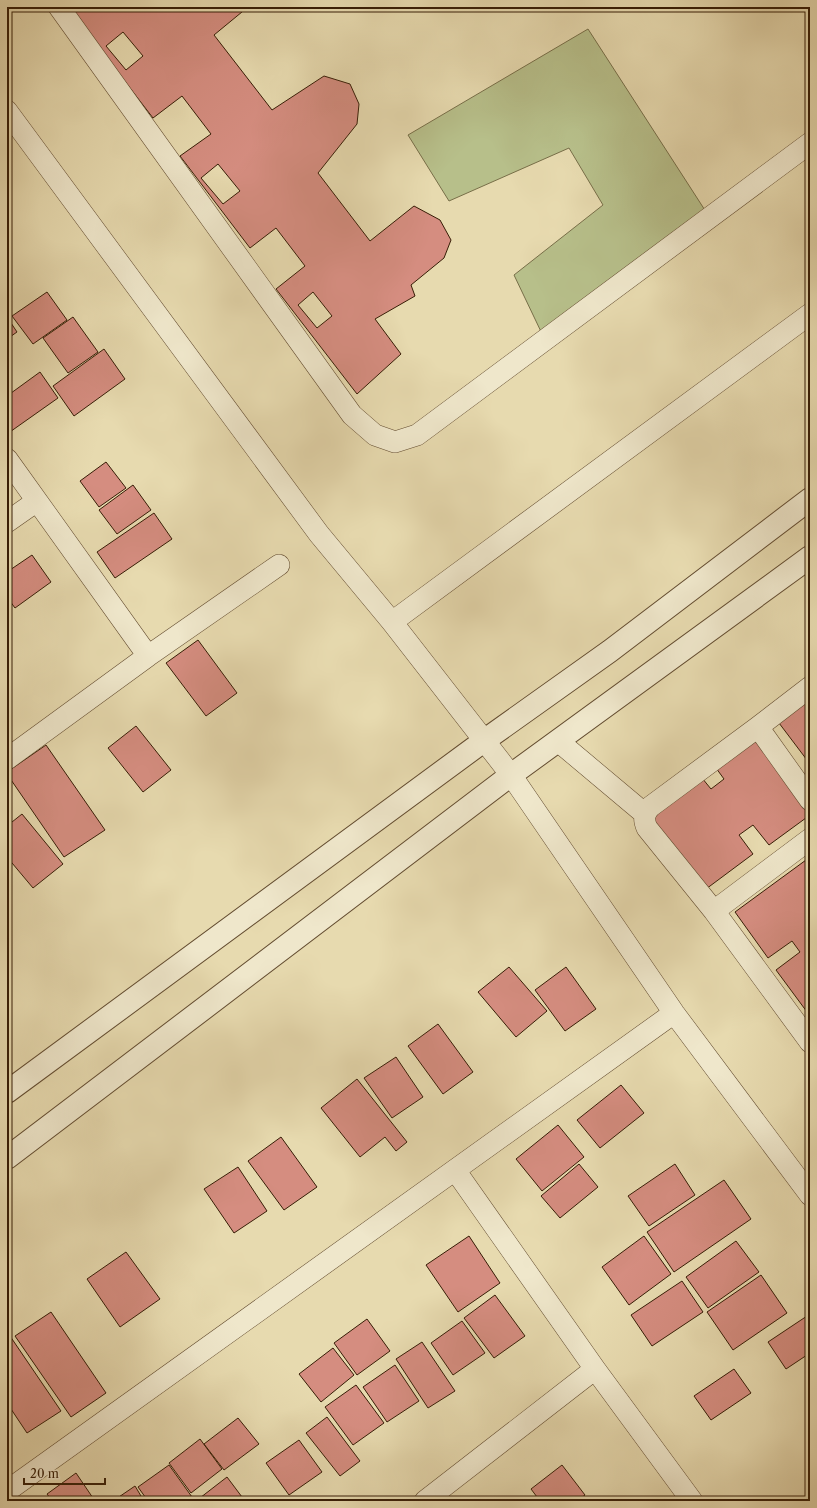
<svg xmlns="http://www.w3.org/2000/svg" width="817" height="1508" font-family="'Libre Caslon Text',serif">
<style>
.park{fill:#b7bf8a;stroke:#776e48}
.building{fill:#d58d80;stroke:#371d06;fill-rule:evenodd}
.lines{fill:none;stroke-linecap:round;stroke-linejoin:round}
.minor-casing{stroke:#634c30;stroke-width:22}
.tertiary-casing{stroke:#634c30;stroke-width:24}
.minor{stroke:#efe7cb;stroke-width:21}
.tertiary{stroke:#efe7cb;stroke-width:22}
</style>
<rect width="100%" height="100%" fill="#e7daaf"/>
<filter id="stains"><feTurbulence type="fractalNoise" baseFrequency=".005" numOctaves="4"/><feColorMatrix values="0 0 0 0 .2 0 0 0 0 .09 0 0 0 0 .02 0 0 0 .5 -.17"/></filter>
<radialGradient id="worn" r=".72"><stop offset=".6" stop-color="#630" stop-opacity="0"/><stop offset="1" stop-color="#630" stop-opacity=".3"/></radialGradient>
<path class="park" d="M588,29L710,218L545,340L514,275L603,205L569,148L449,201L408,135Z"/>
<path class="building" d="M74,7H248L214,35L272,110L324,76L350,84L359,104L357,124L318,173L370,241L414,206L440,220L451,240L444,258L411,285L415,296L375,319L401,354L357,394L276,289L305,266L276,228L250,248L180,156L211,134L182,96L153,118L70,10ZM123,32L143,56L126,70L106,46ZM218,164L240,191L223,204L201,178ZM313,292L332,316L317,328L298,305Z
M47,292L67,320L33,344L12,316Z
M7,317L17,332L7,339Z
M73,317L98,352L68,373L43,338Z
M104,349L125,379L74,416L53,386Z
M40,372L58,398L7,434V396Z
M106,462L126,488L99,507L80,481Z
M133,485L151,510L117,534L99,510Z
M154,513L172,539L115,578L97,552Z
M32,555L51,582L15,608L7,597V572Z
M198,640L237,693L206,716L166,663Z
M810,699V764L779,723Z
M136,726L171,770L143,792L108,748Z
M760,738L810,815L769,845L753,825L739,835L753,854L706,889L651,817L702,778L711,789L724,779L716,768Z
M46,745L105,830L64,857L7,774V772Z
M22,814L63,864L33,888L7,857V826Z
M806,860L810,865V1016L776,970L800,952L792,941L768,958L735,912Z
M509,967L547,1011L516,1037L478,992Z
M566,967L596,1009L565,1031L535,990Z
M438,1024L473,1072L443,1094L408,1046Z
M396,1057L423,1097L392,1118L364,1078Z
M357,1079L407,1142L396,1151L385,1137L360,1157L321,1108Z
M621,1085L644,1113L600,1148L577,1120Z
M558,1125L584,1157L542,1191L516,1159Z
M281,1137L317,1187L284,1210L248,1161Z
M579,1164L598,1187L560,1218L541,1196Z
M675,1164L695,1195L649,1226L628,1196Z
M238,1167L267,1211L234,1233L204,1189Z
M724,1180L751,1219L674,1272L647,1232Z
M469,1236L500,1283L458,1312L426,1265Z
M644,1236L671,1274L629,1305L602,1267Z
M736,1241L759,1272L708,1308L686,1277Z
M126,1252L160,1299L120,1327L87,1279Z
M761,1275L787,1313L733,1350L707,1312Z
M682,1281L703,1312L652,1346L631,1315Z
M495,1295L525,1336L494,1358L464,1318Z
M51,1312L106,1393L71,1417L15,1336Z
M810,1314V1353L786,1369L768,1342Z
M367,1319L390,1351L357,1375L334,1343Z
M462,1321L485,1353L453,1375L431,1343Z
M10,1336L61,1411L27,1433L7,1403V1338Z
M422,1342L455,1391L428,1408L396,1359Z
M333,1348L354,1375L321,1402L299,1374Z
M395,1365L419,1401L387,1422L363,1387Z
M734,1369L751,1393L711,1420L694,1396Z
M356,1385L384,1423L353,1445L325,1407Z
M327,1417L360,1461L340,1476L306,1433Z
M238,1418L259,1444L224,1470L204,1444Z
M200,1439L222,1469L191,1493L169,1463Z
M299,1440L322,1472L289,1495L266,1463Z
M169,1465L192,1497L186,1501H148L138,1487Z
M562,1465L585,1495L577,1501H540L531,1489Z
M76,1473L95,1501H52L47,1494Z
M227,1477L245,1501H196Z
M135,1486L144,1501H113Z"/>
<g class="lines">
<g class="minor-casing">
<path id="minor" d="M59,7L352,415L375,435L395,442L417,435L810,143
M7,111L319,534L392,622L511,775L674,1013L810,1195
M7,459L148,656
M7,522L37,501
M392,622L810,314
M810,687L758,727L650,807C644,814 643,819 647,828L714,911L810,1042
M758,727L810,800
M558,741L645,814
M7,759L148,656L279,565
M714,911L810,839
M455,1170L595,1369L692,1501
M7,1491L674,1013
M425,1501L595,1369"/>
</g>
<g class="tertiary-casing">
<path id="tertiary" d="M7,1092L485,740L610,651L810,499
M7,1158L511,775L810,557"/>
</g>
<use href="#minor" class="minor"/>
<use href="#tertiary" class="tertiary"/>
</g>
<rect width="817" height="1508" fill="none" stroke="#e7daaf" stroke-width="24"/>
<rect x="8" y="8" width="801" height="1492" fill="none" stroke="#371d06" stroke-width="2"/>
<rect x="12" y="12" width="793" height="1484" fill="none" stroke="#371d06"/>
<path d="M24 1478v6h81v-6" fill="none" stroke="#371d06" stroke-width="2"/>
<text x="30" y="1478" font-size="12" fill="#371d06" stroke="#efe7cb" stroke-width="3" paint-order="stroke">20 m</text>
<rect width="100%" height="100%" filter="url(#stains)"/>
<rect width="100%" height="100%" fill="url(#worn)"/>
</svg>
